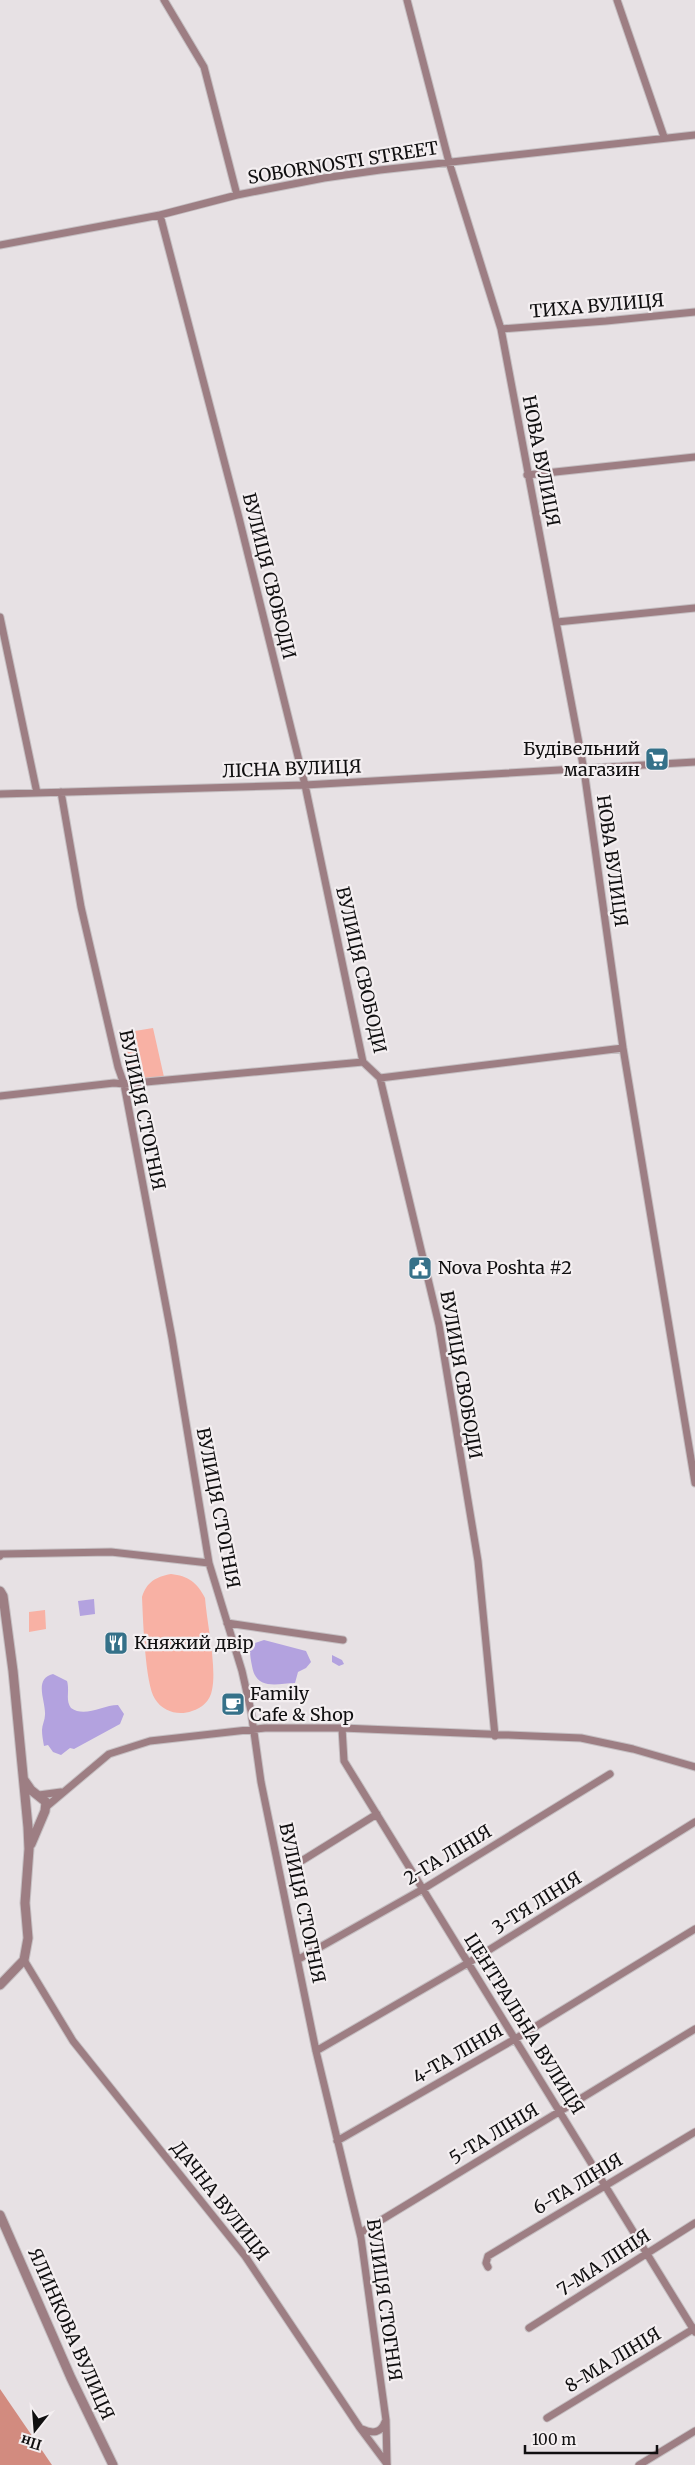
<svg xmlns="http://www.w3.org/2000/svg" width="695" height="2465" font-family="Merriweather,serif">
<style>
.green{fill:#f8b1a4}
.forest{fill:#d28b7f}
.water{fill:#b3a2df}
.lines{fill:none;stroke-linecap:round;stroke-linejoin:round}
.minor-casing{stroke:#c5bfc2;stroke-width:9}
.tertiary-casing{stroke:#c5bfc2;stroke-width:11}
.minor{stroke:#9d7e83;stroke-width:7}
.tertiary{stroke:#9d7e83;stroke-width:9}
.labels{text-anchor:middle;stroke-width:4.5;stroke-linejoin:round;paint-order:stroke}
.street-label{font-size:18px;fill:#100f10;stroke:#f4eff1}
.poi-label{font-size:18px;fill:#100f10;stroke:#f4eff1;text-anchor:start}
</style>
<rect width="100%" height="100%" fill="#e7e1e4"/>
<path class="green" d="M153,1028L164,1077L136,1080L131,1075L123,1033Z
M171,1574C188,1576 197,1582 205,1598C207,1624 217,1667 212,1690C210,1701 202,1708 192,1711C179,1716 163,1712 155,1699C145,1684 143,1618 142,1597C147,1582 155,1577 171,1574Z
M45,1610L46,1629L29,1632V1612Z"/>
<path class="forest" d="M0,2389L52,2465H0Z"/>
<path class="water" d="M94,1599L95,1614L80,1616L78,1601Z
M264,1640L306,1651L311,1662L306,1668L298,1672L295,1683C275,1684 256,1690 252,1666C251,1661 250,1656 250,1650L255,1643Z
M332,1655L342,1660L344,1664L339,1666L332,1662Z
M53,1674L67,1681C70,1691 65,1700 71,1708C85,1718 102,1705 118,1705L124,1714L120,1724L74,1749L70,1748L61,1755L53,1752L48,1745L44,1746C43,1741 42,1735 42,1730C42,1725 45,1720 45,1715C46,1701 33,1679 53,1674Z"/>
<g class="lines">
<g class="minor-casing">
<path id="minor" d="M164,0L204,67L237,195
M407,0L449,162L501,329L584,770L623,1048L695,1483
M617,0L664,137
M160,215L239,518L305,785L363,1062L380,1078L439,1325L478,1561L495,1736
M0,245L160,215L237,195L324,178L380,170L695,135
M501,329L606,321L695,312
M527,475L695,457
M0,617L37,793
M557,622L695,608
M61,792L81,907L118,1067L124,1084L172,1338L209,1563L242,1671L251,1711L261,1782L316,2051L361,2238L386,2420L387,2464
M0,794L305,785L695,762
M380,1078L623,1048
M0,1096L114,1083L124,1084L363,1062
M0,1556L1,1554L111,1552L209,1563
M227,1623L343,1640
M342,1728L344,1761L695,2332
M39,1795L61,1792
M46,1807L109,1754L150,1741L265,1728H342L581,1738L633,1749L695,1767
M295,1865L377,1814
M299,1959L423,1889L610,1774
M24,1960L73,2041L245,2256L360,2428L387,2464
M316,2051L468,1963L695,1822
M337,2141L515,2039L695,1929
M360,2233L695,2029
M488,2267L486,2263L488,2256L695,2132
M529,2328L695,2223
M547,2418L695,2328
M362,2429C373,2434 381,2433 385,2422
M639,2465L695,2431"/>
</g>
<g class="tertiary-casing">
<path id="tertiary" d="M0,1591L3,1596L13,1671L28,1827L29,1849L25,1903L28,1938L24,1960L0,1985
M24,1780L31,1790L46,1802L45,1811L31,1844
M0,2215L71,2378L113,2465"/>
</g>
<use href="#minor" class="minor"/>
<use href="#tertiary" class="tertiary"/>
</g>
<defs>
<g id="supermarket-square" transform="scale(1.25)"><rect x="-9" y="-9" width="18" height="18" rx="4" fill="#357189" stroke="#f4eff1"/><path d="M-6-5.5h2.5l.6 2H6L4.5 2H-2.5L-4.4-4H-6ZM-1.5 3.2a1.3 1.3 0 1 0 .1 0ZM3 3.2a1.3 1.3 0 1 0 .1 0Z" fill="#fff"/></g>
<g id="civic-square" transform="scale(1.25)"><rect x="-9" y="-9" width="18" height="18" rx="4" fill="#357189" stroke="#f4eff1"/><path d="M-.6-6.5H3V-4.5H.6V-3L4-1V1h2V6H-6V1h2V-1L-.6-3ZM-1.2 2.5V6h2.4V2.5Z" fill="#fff"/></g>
<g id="restaurant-square" transform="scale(1.25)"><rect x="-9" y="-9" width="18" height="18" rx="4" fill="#357189" stroke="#f4eff1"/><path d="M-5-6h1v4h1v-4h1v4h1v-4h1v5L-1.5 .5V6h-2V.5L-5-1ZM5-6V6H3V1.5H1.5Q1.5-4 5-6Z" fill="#fff"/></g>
<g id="cafe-square" transform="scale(1.25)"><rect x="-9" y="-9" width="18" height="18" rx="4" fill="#357189" stroke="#f4eff1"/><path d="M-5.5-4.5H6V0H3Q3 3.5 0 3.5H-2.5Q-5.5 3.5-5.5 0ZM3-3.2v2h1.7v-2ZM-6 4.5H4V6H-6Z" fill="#fff"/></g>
</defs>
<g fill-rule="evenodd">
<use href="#supermarket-square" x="657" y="759"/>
<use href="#civic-square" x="420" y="1268"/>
<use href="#restaurant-square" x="116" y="1643"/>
<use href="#cafe-square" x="233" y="1704"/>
</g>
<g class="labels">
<g class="street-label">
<text transform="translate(343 163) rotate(-9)" y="6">SOBORNOSTI STREET</text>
<text transform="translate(597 306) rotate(-5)" y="6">ТИХА ВУЛИЦЯ</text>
<text transform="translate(541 461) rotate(79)" y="6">НОВА ВУЛИЦЯ</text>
<text transform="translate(269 576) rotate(76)" y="6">ВУЛИЦЯ СВОБОДИ</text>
<text transform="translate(292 769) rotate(-2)" y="6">ЛІСНА ВУЛИЦЯ</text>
<text transform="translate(612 861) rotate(82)" y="6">НОВА ВУЛИЦЯ</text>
<text transform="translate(361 970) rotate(77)" y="6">ВУЛИЦЯ СВОБОДИ</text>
<text transform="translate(142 1110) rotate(78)" y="6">ВУЛИЦЯ СТОГНІЯ</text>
<text transform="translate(461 1375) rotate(80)" y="6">ВУЛИЦЯ СВОБОДИ</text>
<text transform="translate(218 1508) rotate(79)" y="6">ВУЛИЦЯ СТОГНІЯ</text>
<text transform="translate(448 1855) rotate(-31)" y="6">2-ГА ЛІНІЯ</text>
<text transform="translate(302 1903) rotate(78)" y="6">ВУЛИЦЯ СТОГНІЯ</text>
<text transform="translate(537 1903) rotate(-32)" y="6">3-ТЯ ЛІНІЯ</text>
<text transform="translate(524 2024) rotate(58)" y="6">ЦЕНТРАЛЬНА ВУЛИЦЯ</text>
<text transform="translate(458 2054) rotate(-30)" y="6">4-ТА ЛІНІЯ</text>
<text transform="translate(494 2134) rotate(-31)" y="6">5-ТА ЛІНІЯ</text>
<text transform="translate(578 2184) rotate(-31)" y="6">6-ТА ЛІНІЯ</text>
<text transform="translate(220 2201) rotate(52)" y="6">ДАЧНА ВУЛИЦЯ</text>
<text transform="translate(604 2263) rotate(-33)" y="6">7-МА ЛІНІЯ</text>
<text transform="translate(384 2300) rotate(82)" y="6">ВУЛИЦЯ СТОГНІЯ</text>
<text transform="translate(71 2334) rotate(66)" y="6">ЯЛИНКОВА ВУЛИЦЯ</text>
<text transform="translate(613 2360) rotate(-31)" y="6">8-МА ЛІНІЯ</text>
</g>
<g class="poi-label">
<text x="640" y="755" text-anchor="end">Будівельний<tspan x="640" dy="21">магазин</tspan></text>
<text x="438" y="1274">Nova Poshta #2</text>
<text x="134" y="1649">Княжий двір</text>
<text x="250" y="1700">Family<tspan x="250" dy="21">Cafe &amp; Shop</tspan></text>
</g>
</g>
<g transform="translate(35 2430) rotate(197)" stroke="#f4eff1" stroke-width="4" paint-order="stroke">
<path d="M0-4L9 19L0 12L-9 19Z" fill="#100f10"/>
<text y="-8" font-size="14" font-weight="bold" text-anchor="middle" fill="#100f10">Пн</text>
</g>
<path d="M525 2445v8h132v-8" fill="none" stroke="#100f10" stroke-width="2.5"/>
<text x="532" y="2445" font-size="15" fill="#100f10" stroke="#f4eff1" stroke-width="4" paint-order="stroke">100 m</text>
</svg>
